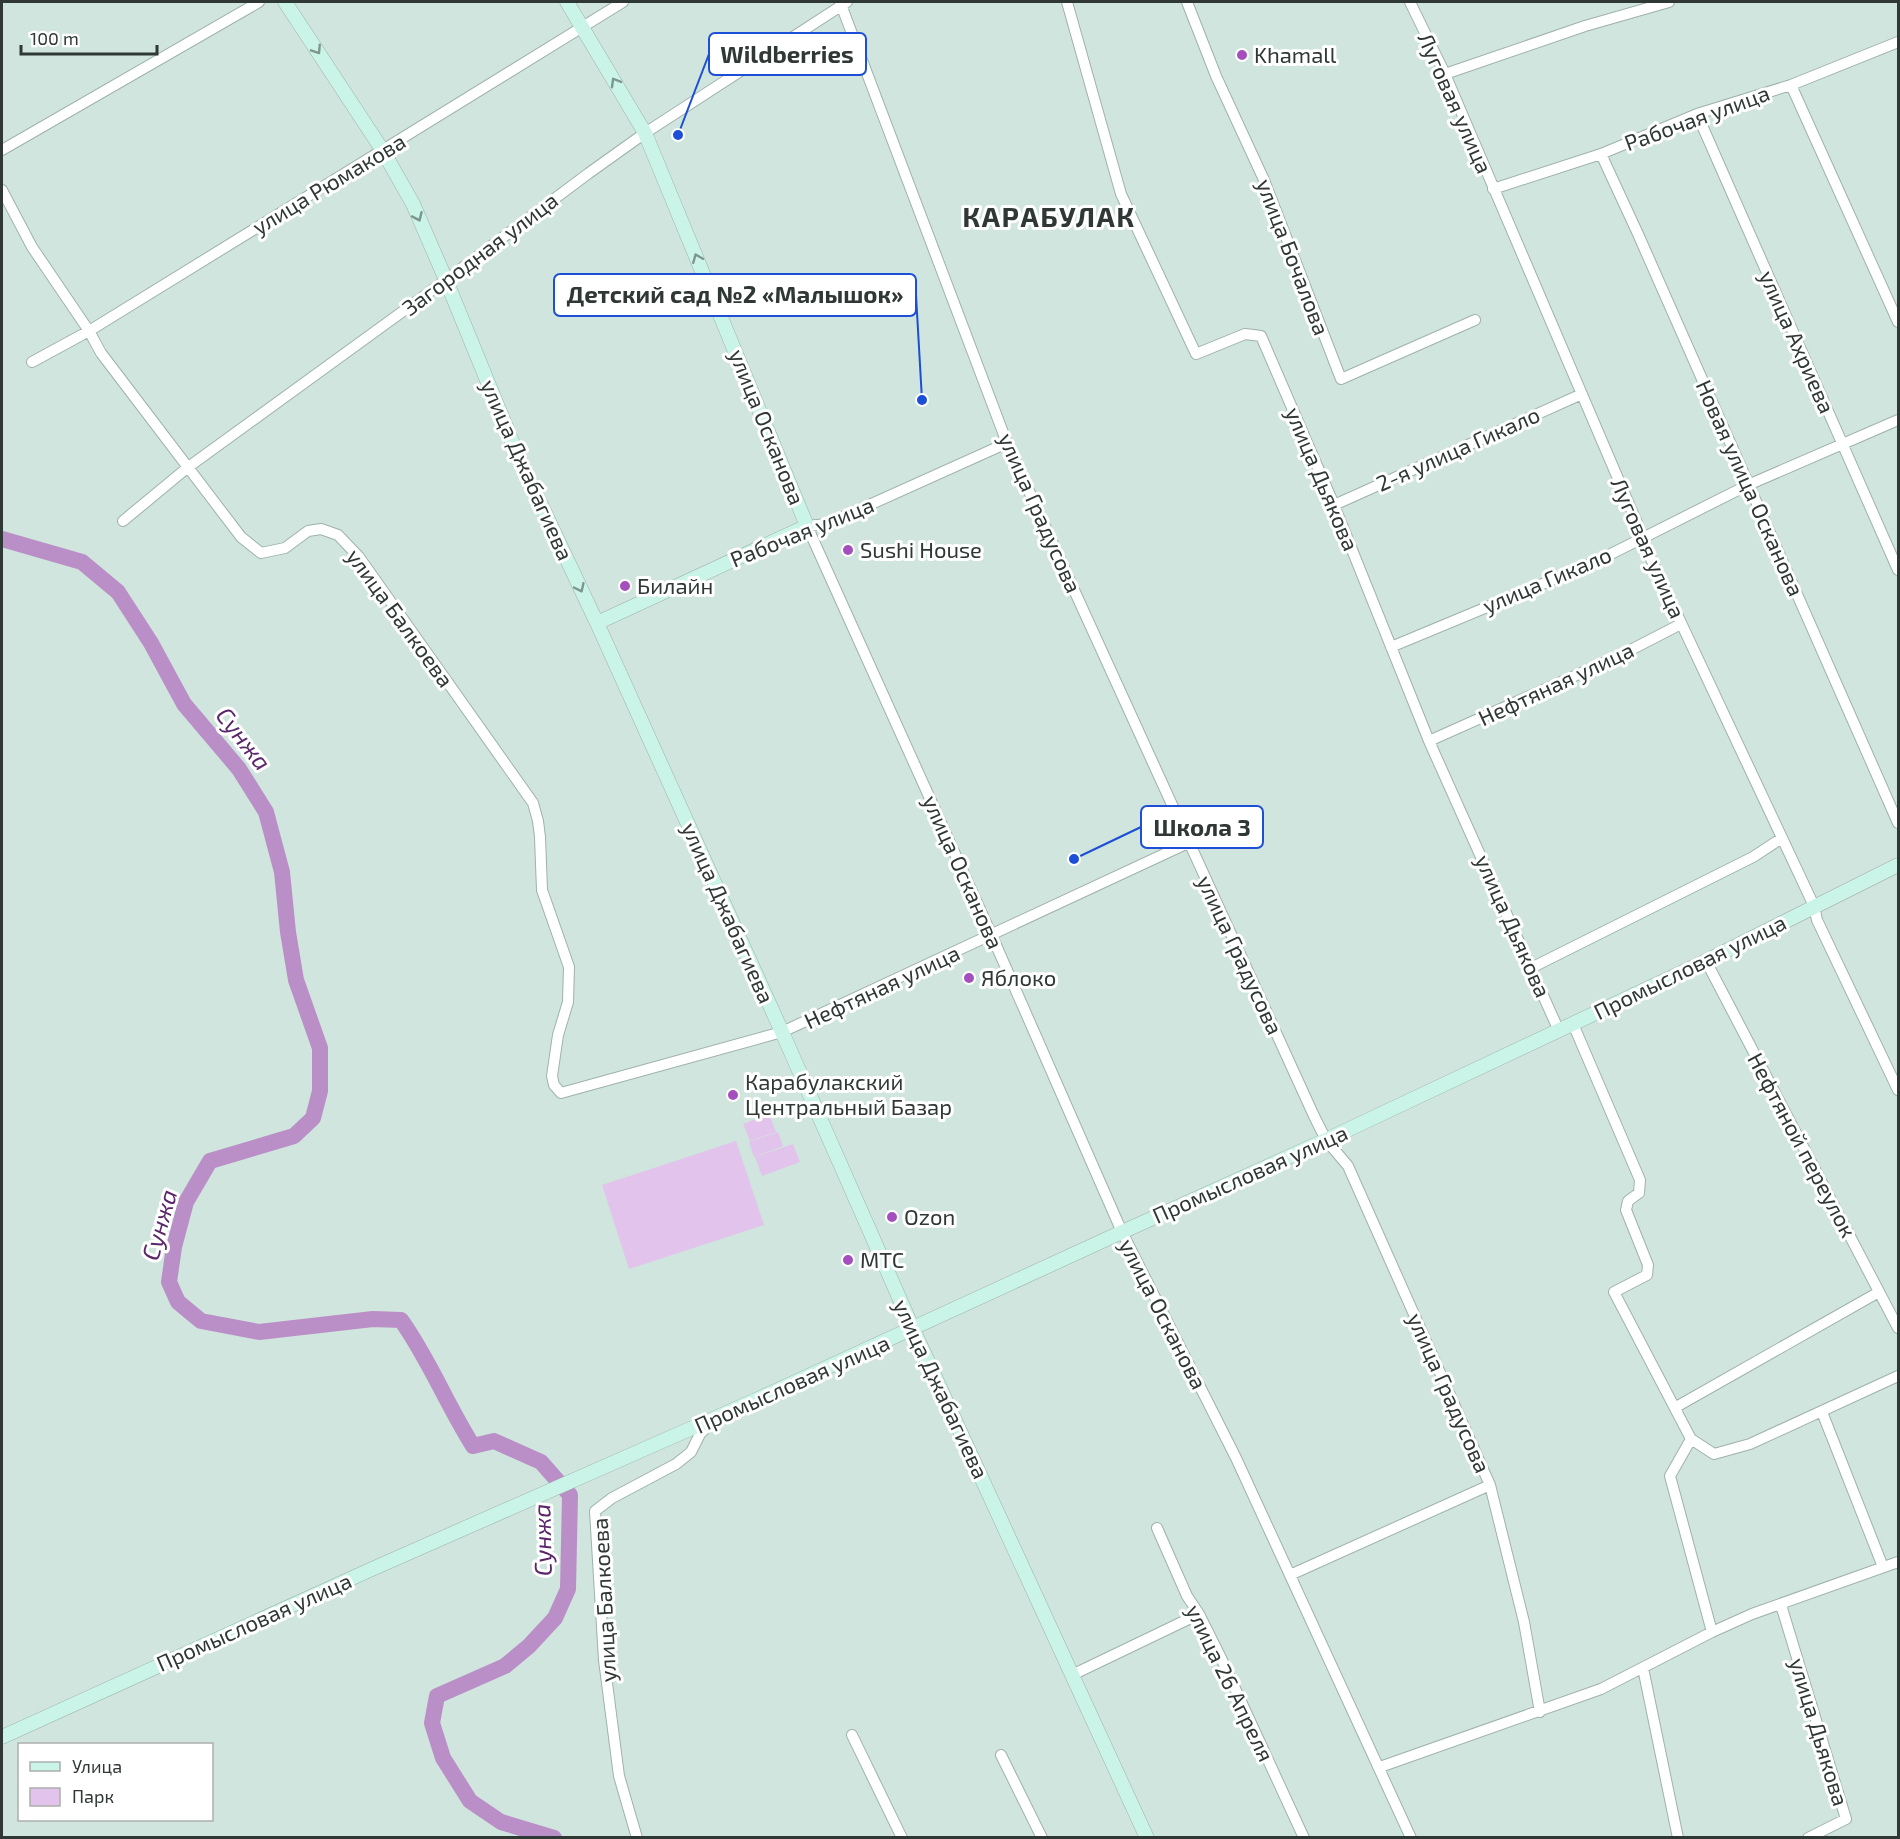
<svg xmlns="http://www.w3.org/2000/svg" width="1900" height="1839" font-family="'Exo 2',sans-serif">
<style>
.green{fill:#e2c3eb}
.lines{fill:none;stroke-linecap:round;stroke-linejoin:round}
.river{stroke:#ba8fc7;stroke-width:16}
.street-casing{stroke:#9eb2aa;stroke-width:12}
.secondary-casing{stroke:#9eb2aa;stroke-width:15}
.street{stroke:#fff;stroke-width:10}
.secondary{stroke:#cbf4e8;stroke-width:14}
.oneway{stroke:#7d968e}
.poi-dot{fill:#a44fbd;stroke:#fff;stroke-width:2}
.labels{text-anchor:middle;stroke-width:6;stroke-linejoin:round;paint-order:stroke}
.poi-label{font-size:22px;fill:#2f3834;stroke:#fff;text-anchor:start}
.street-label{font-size:22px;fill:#2f3834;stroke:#fff}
.water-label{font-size:24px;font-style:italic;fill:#5a2569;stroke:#fff}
.district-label{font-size:28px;font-weight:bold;letter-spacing:1.5px;fill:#2f3834;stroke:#fff}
.leader{fill:none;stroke:#1d4ed8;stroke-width:2}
.callout-dot{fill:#1d4ed8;stroke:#fff;stroke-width:2}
.callout{fill:#fff;stroke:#1d4ed8;stroke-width:2}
.callout-label{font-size:24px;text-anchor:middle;font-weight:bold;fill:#2f3834}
</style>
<rect width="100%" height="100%" fill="#d0e5dd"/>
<path class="green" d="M769,1114L776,1132L750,1141L743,1124Z
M778,1132L783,1146L754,1157L749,1142Z
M736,1141L764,1225L629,1269L602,1185Z
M793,1144L800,1162L762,1176L755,1157Z"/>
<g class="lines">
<path class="river" d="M2,539L82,562L118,592L151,643L184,704L239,769L266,812L282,872L288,932L296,980L320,1048V1091L313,1118L294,1136L210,1161L186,1202L174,1247L169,1282L178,1302L201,1321L259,1332L373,1319L401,1320C429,1359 447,1405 473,1446L494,1441L541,1462L570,1495L568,1589L555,1618L529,1646L505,1666L437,1696L432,1723L443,1758L470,1801L501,1822L554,1838"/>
<g class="street-casing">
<path id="street" d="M840,2L1007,443L1314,1116L1326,1140L1348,1166L1490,1485L1524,1622L1540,1712
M1067,2L1121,194L1196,354L1245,334L1261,336L1334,505L1429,741L1559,1031
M1187,2L1216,76L1264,180L1341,379L1475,320
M1410,2L1445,74L1643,537L1644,544L1814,906L1817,920L1898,1090
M1445,74L1585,26L1669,2
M1791,85L1898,322
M1697,114L1898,570
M2,150L259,2
M1601,154L1638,234L1898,823
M1493,189L1601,154L1697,114L1791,85L1898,42
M2,190L32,247L89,331L101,353L241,537L261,553L285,548L308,531L321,529L338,535L359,557L533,803L538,821L540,837L542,890L569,967L568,1002L558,1035L552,1076L554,1085L561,1093L782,1032L1188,843
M32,362L89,331L623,2
M1007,443L827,524L807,526L992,936L1122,1232L1236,1458L1411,1838
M1334,505L1582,394
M123,521L187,468L446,280L589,173L645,133L847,2
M1391,647L1593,563L1748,485L1898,420
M1429,741L1617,657L1681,624
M1706,961L1898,1328
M1531,968L1753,857L1782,838
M1573,1024L1640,1180L1639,1193L1628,1201L1626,1210L1648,1265L1647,1275L1614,1292L1691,1439L1670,1476L1712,1632
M1676,1407L1879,1292
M1822,1412L1883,1567
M1691,1439L1714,1454L1750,1444L1898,1376
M1157,1528L1187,1596L1199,1614L1221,1658L1304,1838
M1290,1575L1490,1485
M1781,1605L1846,1819L1808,1838
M1643,1668L1678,1838
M1072,1675L1199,1614
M852,1735L902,1838
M1001,1755L1042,1838
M1380,1767L1601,1689L1712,1632L1752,1614L1898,1562
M637,1838L619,1776L604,1660L595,1511L612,1498L676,1464L691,1452L700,1434L713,1421"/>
</g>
<g class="secondary-casing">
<path id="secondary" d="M285,2L383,151L413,204L446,280L518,456L597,623L782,1032L913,1329L1147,1838
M567,2L645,133L807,526L597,623
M2,1737L372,1569L758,1399L1122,1232L1326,1140L1706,961L1898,865"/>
</g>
<use href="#street" class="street"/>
<use href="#secondary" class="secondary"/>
</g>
<defs><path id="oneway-chevron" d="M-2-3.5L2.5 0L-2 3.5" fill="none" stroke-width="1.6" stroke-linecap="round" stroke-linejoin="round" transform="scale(1.5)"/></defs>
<g class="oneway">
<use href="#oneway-chevron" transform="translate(317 50) rotate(57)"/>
<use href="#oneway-chevron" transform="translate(615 82) rotate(-120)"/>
<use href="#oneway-chevron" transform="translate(418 217) rotate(66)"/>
<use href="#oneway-chevron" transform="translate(697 258) rotate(-112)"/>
<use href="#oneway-chevron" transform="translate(580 588) rotate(65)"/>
</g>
<g class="poi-dot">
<circle cx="1242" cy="55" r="6"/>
<circle cx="848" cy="550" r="6"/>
<circle cx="625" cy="586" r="6"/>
<circle cx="969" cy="978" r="6"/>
<circle cx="733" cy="1095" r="6"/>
<circle cx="892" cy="1217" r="6"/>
<circle cx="848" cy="1260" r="6"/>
</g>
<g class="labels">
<g class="poi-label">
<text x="1254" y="63">Khamall</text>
<text x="860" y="558">Sushi House</text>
<text x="637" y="594">Билайн</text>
<text x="981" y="986">Яблоко</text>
<text x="745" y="1090">Карабулакский<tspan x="745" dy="25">Центральный Базар</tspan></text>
<text x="904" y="1225">Ozon</text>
<text x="860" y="1268">МТС</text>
</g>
<g class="street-label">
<text transform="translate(1455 103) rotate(66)" y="8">Луговая улица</text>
<text transform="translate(1697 118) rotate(-20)" y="8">Рабочая улица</text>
<text transform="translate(329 184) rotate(-31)" y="8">улица Рюмакова</text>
<text transform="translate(480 254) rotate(-37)" y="8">Загородная улица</text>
<text transform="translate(1293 257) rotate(69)" y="8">улица Бочалова</text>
<text transform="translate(1797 342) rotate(66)" y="8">улица Ахриева</text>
<text transform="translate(767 427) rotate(68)" y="8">улица Осканова</text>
<text transform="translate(1458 449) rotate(-24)" y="8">2-я улица Гикало</text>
<text transform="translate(527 470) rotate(66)" y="8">улица Джабагиева</text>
<text transform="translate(1322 479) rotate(67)" y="8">улица Дьякова</text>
<text transform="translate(1750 488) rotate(66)" y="8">Новая улица Осканова</text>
<text transform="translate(1040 513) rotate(66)" y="8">улица Градусова</text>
<text transform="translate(802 532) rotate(-22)" y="8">Рабочая улица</text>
<text transform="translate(1648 548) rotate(66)" y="8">Луговая улица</text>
<text transform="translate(1547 580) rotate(-23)" y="8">улица Гикало</text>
<text transform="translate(400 618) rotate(54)" y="8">улица Балкоева</text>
<text transform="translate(1556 684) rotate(-25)" y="8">Нефтяная улица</text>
<text transform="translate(963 872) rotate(66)" y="8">улица Осканова</text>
<text transform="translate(728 913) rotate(66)" y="8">улица Джабагиева</text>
<text transform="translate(1513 926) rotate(66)" y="8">улица Дьякова</text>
<text transform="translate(1240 955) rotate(65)" y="8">улица Градусова</text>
<text transform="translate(1690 967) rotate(-26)" y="8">Промысловая улица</text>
<text transform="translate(882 987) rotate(-25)" y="8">Нефтяная улица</text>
<text transform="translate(1802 1145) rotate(62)" y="8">Нефтяной переулок</text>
<text transform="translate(1250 1174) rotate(-24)" y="8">Промысловая улица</text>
<text transform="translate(1163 1314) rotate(63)" y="8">улица Осканова</text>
<text transform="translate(792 1384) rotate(-24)" y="8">Промысловая улица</text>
<text transform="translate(941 1389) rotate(65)" y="8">улица Джабагиева</text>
<text transform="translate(1449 1393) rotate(66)" y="8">улица Градусова</text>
<text transform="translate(604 1600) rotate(-93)" y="8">улица Балкоева</text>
<text transform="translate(254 1622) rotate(-24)" y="8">Промысловая улица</text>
<text transform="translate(1230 1683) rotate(64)" y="8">улица 26 Апреля</text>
<text transform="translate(1819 1732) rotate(73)" y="8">улица Дьякова</text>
</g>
<g class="water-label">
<text transform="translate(243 739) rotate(52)" y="8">Сунжа</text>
<text transform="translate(160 1225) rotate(-74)" y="8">Сунжа</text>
<text transform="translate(543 1540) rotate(-91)" y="8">Сунжа</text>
</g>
<g class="district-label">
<text x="1049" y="227">КАРАБУЛАК</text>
</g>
</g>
<path class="leader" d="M678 135L709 54M922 400L916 295M1074 859L1141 827"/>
<g class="callout-dot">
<circle cx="678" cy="135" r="6"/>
<circle cx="922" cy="400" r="6"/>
<circle cx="1074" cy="859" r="6"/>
</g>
<g class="callout">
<rect x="709" y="33" width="157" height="42" rx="6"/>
<rect x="554" y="274" width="362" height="42" rx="6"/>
<rect x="1141" y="806" width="122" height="42" rx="6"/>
</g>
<g class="callout-label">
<text x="787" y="63">Wildberries</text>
<text x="735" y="303">Детский сад №2 «Малышок»</text>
<text x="1202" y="836">Школа 3</text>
</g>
<rect width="1900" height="1839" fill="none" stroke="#2f3834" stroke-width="6"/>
<rect x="18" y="1743" width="195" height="78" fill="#ffffff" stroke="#acafae" stroke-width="1.5"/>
<rect x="30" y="1762" width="30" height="9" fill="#cbf4e8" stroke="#acafae" stroke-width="1.5"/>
<text x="72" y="1773" font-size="18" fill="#2f3834">Улица</text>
<rect x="30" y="1788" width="30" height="18" fill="#e2c3eb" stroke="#acafae" stroke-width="1.5"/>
<text x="72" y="1803" font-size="18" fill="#2f3834">Парк</text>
<path d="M21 45v9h136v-9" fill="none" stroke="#2f3834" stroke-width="3"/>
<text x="30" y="45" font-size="18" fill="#2f3834" stroke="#ffffff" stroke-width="4.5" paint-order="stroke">100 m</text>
</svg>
